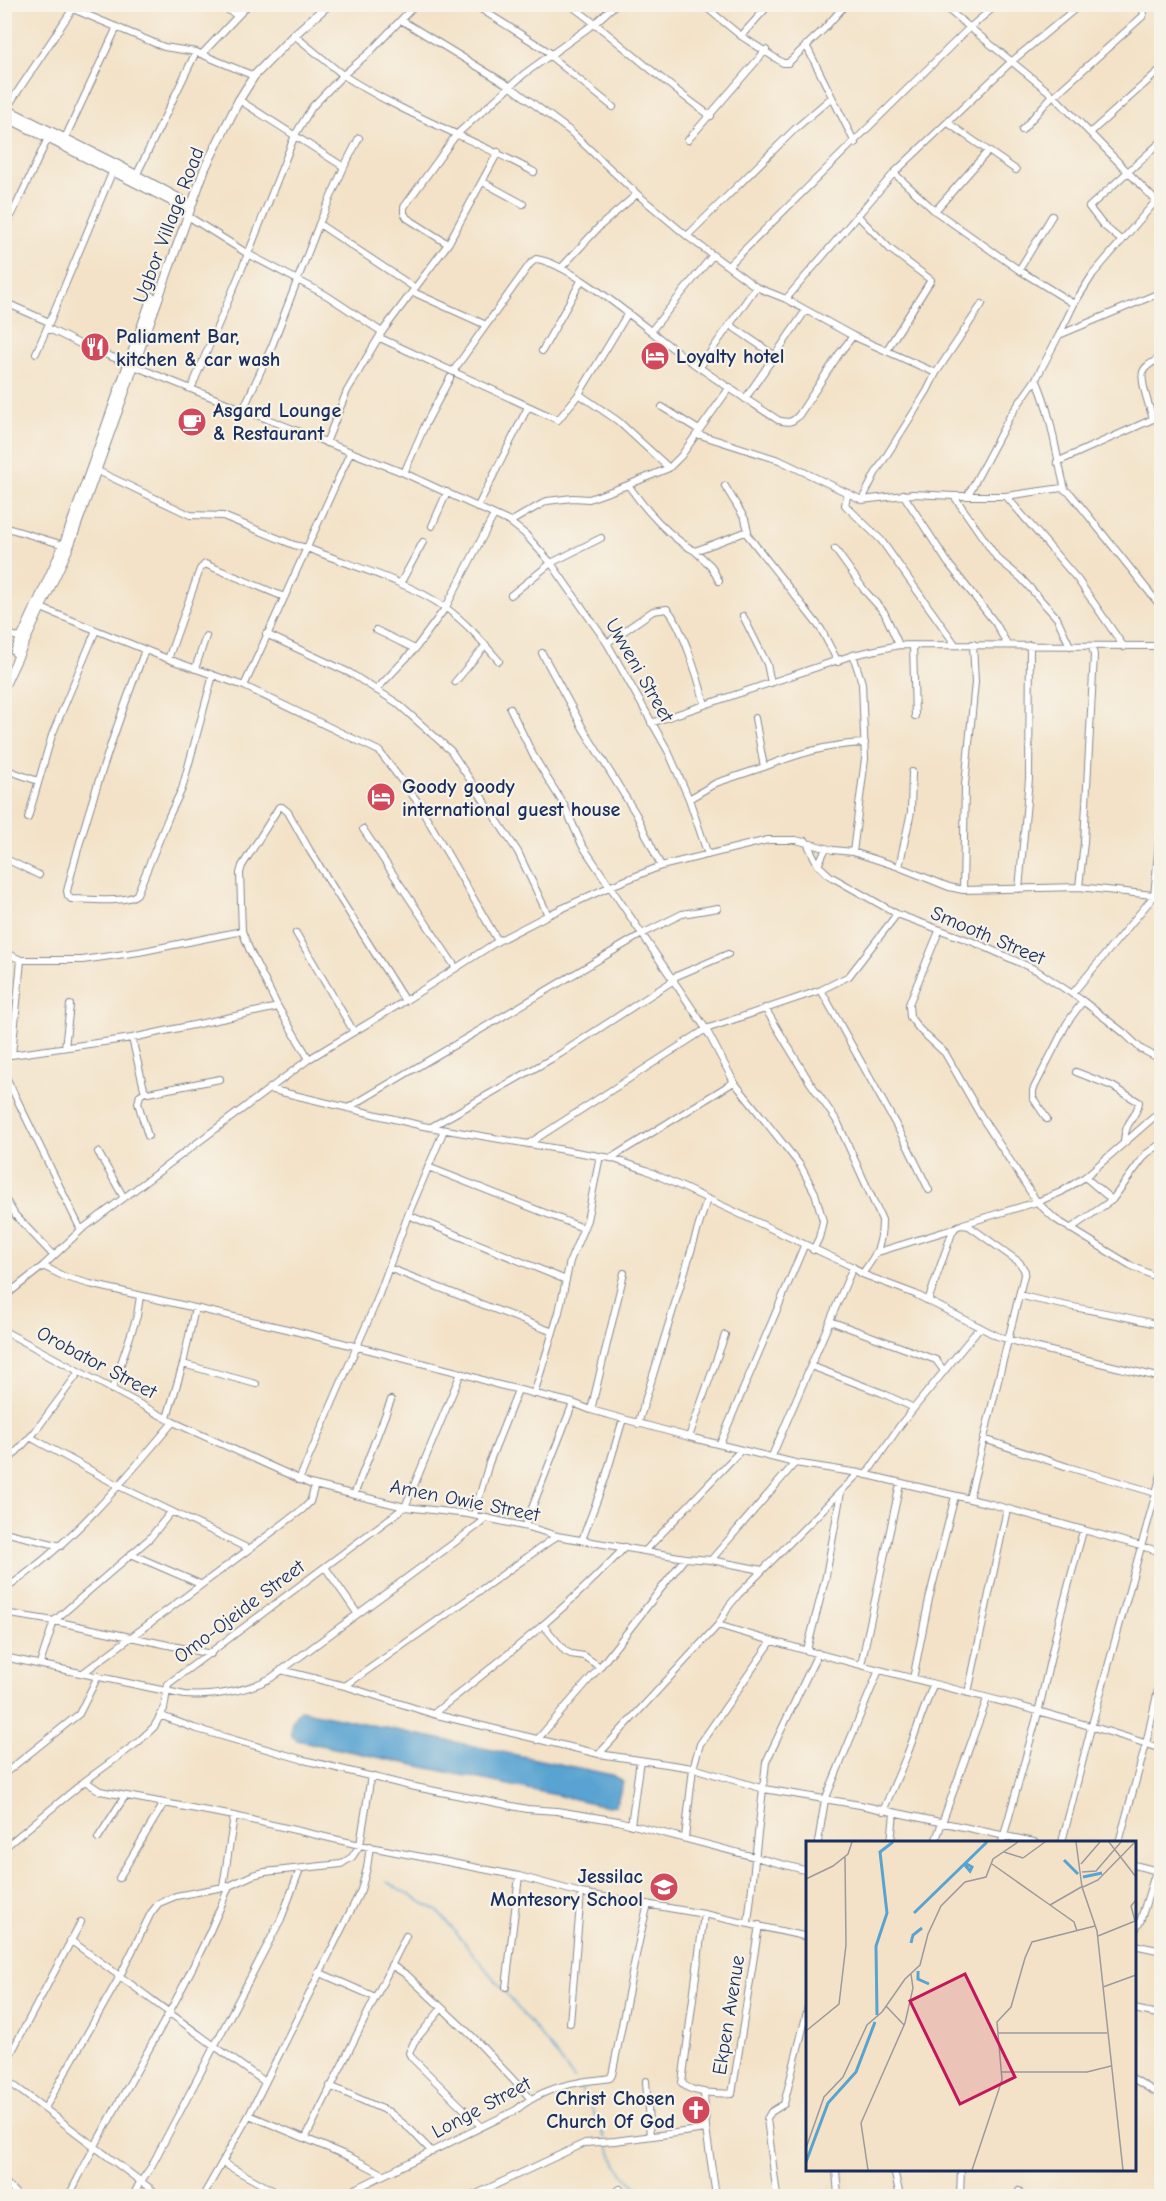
<svg xmlns="http://www.w3.org/2000/svg" width="1166" height="2201" font-family="'Comic Neue',sans-serif">
<style>
.water{fill:#59a3d1;stroke:#3a6998;stroke-width:1.5}
.lines{fill:none;stroke-linecap:round;stroke-linejoin:round}
.stream{stroke:#59a3d1;stroke-width:1.5}
.minor-casing{stroke:#878892;stroke-width:8}
.tertiary-casing{stroke:#878892;stroke-width:10}
.minor{stroke:#fff;stroke-width:6}
.tertiary{stroke:#fff;stroke-width:8}
.labels{text-anchor:middle;stroke-width:4.5;stroke-linejoin:round;paint-order:stroke}
.street-label{font-size:20px;fill:#1b2f5e;stroke:#f7f3e8}
.poi-label{font-size:20px;font-weight:bold;fill:#1b2f5e;stroke:#f7f3e8;text-anchor:start}
.inset-river{fill:none;stroke:#59a3d1;stroke-width:3}
.inset-road{fill:none;stroke:#9d9a9d;stroke-width:1.5}
.view{fill:#c2185b;fill-opacity:0.15;stroke:#c2185b;stroke-width:3}
.inset-edge{fill:none;stroke:#1b2f5e;stroke-width:3}
</style>
<rect width="100%" height="100%" fill="#f7f3e8"/>
<filter id="ink" filterUnits="userSpaceOnUse"><feTurbulence type="fractalNoise" baseFrequency=".0167" numOctaves="2"/><feDisplacementMap in="SourceGraphic" scale="12" xChannelSelector="R" yChannelSelector="G"/><feConvolveMatrix kernelMatrix="1 2 1 2 8 2 1 2 1" color-interpolation-filters="sRGB"/></filter>
<filter id="wash" filterUnits="userSpaceOnUse"><feTurbulence type="fractalNoise" baseFrequency=".008" numOctaves="4" result="noise"/><feDisplacementMap in="SourceGraphic" scale="24" xChannelSelector="R" yChannelSelector="G"/><feGaussianBlur stdDeviation="1.35" result="paint"/><feColorMatrix in="noise" values="0 0 0 0 0 0 0 0 0 0 0 0 0 0 0 0 0 1.4 0 .05"/><feComposite in="paint" operator="in"/></filter>
<g filter="url(#wash)">
<rect width="100%" height="100%" fill="#f3e2c7"/>
<path class="water" d="M300,1710L612,1775L623,1782L616,1805L607,1806L297,1740L291,1736C290,1726 293,1716 300,1710Z"/>
<g class="lines">
<path class="stream" d="M387,1882L439,1912L554,2052L574,2079
M579,2086L587,2098L605,2138
M608,2146C619,2172 626,2182 651,2196"/>
</g>
</g>
<g filter="url(#ink)">
<g class="lines">
<g class="minor-casing">
<path id="minor" d="M61,4L164,47L196,52L254,76
M217,4L237,15
M473,4L552,54
M569,4C618,39 661,82 711,116
M702,4L741,36L783,63H788L824,29L846,4
M941,4L1054,96L1162,207
M401,20L511,87L570,131L637,194L687,236L756,287L786,299L894,173L1011,62L1081,4
M294,35L343,75L370,52L416,4
M741,36L770,4
M806,45L855,143
M202,54L249,4
M550,56L613,107
M1054,96L1143,16L1144,12L1138,4
M239,100L344,167L319,224L272,346L243,410
M6,109L76,4
M948,123L1016,170
M1022,130L1053,95
M1091,132L1162,68
M65,138L117,27
M688,140L766,50
M344,167L359,138
M114,168L47,328L80,344L191,389L404,473L510,522L525,534L551,563L607,643L668,751L689,799L708,855
M894,173L935,211L1019,270L1074,304
M135,178L196,52
M483,182L523,204
M935,211L988,151
M183,213L248,254L326,295L382,332
M857,215L890,249L931,280L886,351
M319,224L415,288
M4,231L49,136
M687,236L795,129L832,97
M1122,241L1103,225L1089,207L1162,141
M448,244L407,218L404,213V207L456,135L524,74L595,23L616,4
M728,266L969,28L998,4
M561,268L600,226L637,194
M1019,270L1052,216
M413,292L486,325
M786,299L853,336L936,373
M4,302L49,322
M730,325L774,355
M651,331L713,255
M1059,335L1074,304L1093,274L1156,201
M380,338L558,420L579,394L628,313
M542,351L581,281
M36,353L47,328
M700,367L756,287
M454,370L530,264L536,259C571,263 644,327 675,350C708,375 743,397 778,420C788,423 792,423 799,415L839,354L853,336
M1036,379C1052,414 1055,453 1065,489
M191,389L248,254L295,135L312,107L343,75C403,114 471,138 534,172
M579,394L618,421L669,468
M745,399L806,310
M662,407L699,430
M1153,419C1150,408 1140,382 1143,372C1145,365 1156,361 1162,357
M697,434L779,460L862,500L913,494L954,496H1006L1062,488L1071,494L1162,608
M326,443L347,391L367,357L382,332L448,244L498,152
M1057,462L1162,415
M98,471L190,515L223,516L294,545L307,548C349,565 406,581 443,606C464,620 482,641 499,661
M404,473L426,423L450,378
M628,485C644,508 671,539 695,551L748,531L745,519L725,486
M848,493L845,505L881,540L955,644
M903,494L948,563L996,624L1007,644
M968,495L1010,416L1036,379L1059,335L1162,292
M954,496L997,558L1021,578L1057,618L1070,646
M1006,496L1078,580L1124,647
M862,500L875,474L927,391L936,373L982,304
M477,508L528,407
M510,522L547,501L573,498L589,499L628,485L669,468L681,456L730,387
M432,526L447,492
M4,527L67,546
M746,533L821,629L838,662
M835,549L865,591L884,612L899,645
M695,551L711,566L719,581
M400,584L423,542
M511,595L551,563L601,538
M41,608L168,659L244,686L379,751L417,801L498,941
M743,616L767,664L771,683
M376,630L415,649
M4,632L25,640
M266,634L350,673L397,703L451,751L518,852L548,915
M607,643L653,611L667,609C682,624 699,681 705,704
M913,645L915,716
M145,650C115,729 87,809 67,891L68,896L71,899C86,899 127,904 137,894L169,816L182,789L213,675
M542,653L584,730L636,814L661,866
M168,659L200,569L205,564L284,597
M195,669L206,636
M455,682L486,645
M244,686L350,453
M376,690L415,649L446,607L494,515
M510,708L533,755L564,805L582,845L706,1029L734,1082L800,1165L815,1193L823,1221L819,1238L813,1250
M651,723L853,655L899,645L1162,646
M764,767C797,754 829,744 865,743
M4,769L38,781
M689,799L716,783L764,767L755,718
M28,818L52,735L96,630
M363,829L456,968
M806,841L818,865L830,876L897,914L976,943L1036,970L1083,1001L1124,1033L1141,1049L1162,1060
M853,852L865,759L862,683L853,655
M4,858L39,875
M818,865L826,848
M899,867L911,812L912,772
M1079,887L1084,842L1094,655L1092,646
M1019,889L1029,779L1030,645
M963,890L965,785L975,682L973,644
M939,931L909,1004L910,1017L920,1030L945,1053L981,1116L1037,1202L1055,1219L1130,1265L1162,1280
M296,933L354,1032
M4,952L21,960H82L139,952L242,931
M672,978L728,954
M821,990L906,1143L929,1190
M1072,994L1154,896L1162,809
M765,1008L809,1081L837,1121L882,1220C882,1245 877,1254 862,1274
M132,1038L144,1089L148,1093L220,1079
M65,1047L70,1005
M12,1055L21,960
M4,1056L132,1038L278,1007
M309,1059L278,1007L250,951L242,931L240,873L242,866L279,807H282L288,812L310,851L405,1001
M1076,1072L1112,1086L1139,1102C1137,1118 1125,1120 1124,1141
M4,1073L81,1230
M269,1089L423,1126L611,1158L646,1170L853,1267L862,1274L915,1294L997,1336L1038,1348L1162,1378
M145,1092L140,1095L138,1103L148,1136
M348,1108L642,934L682,914L718,908
M1047,1119L1033,1098V1090L1067,1023L1083,1001
M431,1127L560,1054L674,980
M528,1144L706,1029L821,990L849,976L897,914
M98,1152L124,1198
M611,1158L734,1082
M428,1167L583,1228
M1085,1177L1112,1200
M4,1197L15,1215L53,1255
M408,1215L566,1280
M963,1224L1037,1202L1061,1192L1085,1177L1162,1110
M1070,1229L1112,1200L1146,1154L1162,1143
M878,1252L953,1229
M43,1266L65,1277L90,1284L287,1329L461,1373L495,1384L573,1403L591,1410L689,1437L795,1463L859,1473L991,1504L1162,1552
M389,1268L553,1332
M1019,1295C1066,1308 1114,1312 1162,1326
M4,1297L43,1266L81,1230L309,1059L405,1001L498,941L548,915L611,886L661,866L768,840H796L833,850L853,852L899,867L949,887L963,890L1079,887L1162,896
M928,1301L952,1233C956,1225 960,1224 969,1226L1019,1262L1025,1271L969,1499
M830,1321L936,1360L944,1371
M4,1331L173,1422L310,1484L405,1507L468,1514L532,1528L557,1536L685,1558L711,1560L762,1570
M183,1364L256,1384
M811,1366L882,1393L914,1408
M112,1390L137,1316L140,1296
M534,1394L559,1312L570,1261L587,1220L600,1156
M591,1410L624,1273
M167,1418L183,1364L195,1308
M638,1424L707,1199
M30,1437L119,1486L249,1549
M689,1437L725,1335
M984,1439L1068,1467L1156,1493
M720,1444L804,1246
M772,1456L853,1267
M4,1465L34,1433L79,1372
M866,1475L901,1424L980,1327
M299,1480L377,1300L408,1215L444,1130
M354,1495L391,1400
M474,1515L489,1463L518,1390
M525,1526L573,1403
M4,1532L61,1546
M582,1540L605,1479L623,1419
M645,1551L741,1450
M131,1554L200,1584
M711,1560L795,1463
M325,1567L357,1613
M4,1590C71,1544 122,1483 173,1422
M4,1613L54,1621L211,1654
M543,1625L565,1651L571,1654L584,1656L600,1667
M718,1625C865,1671 1016,1699 1162,1749
M807,1650L826,1576L841,1492
M4,1657L185,1695C212,1697 247,1691 271,1678L481,1523L485,1518
M40,1664L54,1621L150,1538L171,1512
M861,1665L900,1484
M281,1670L345,1686L433,1714L599,1754L693,1768L764,1789L860,1805L1034,1842
M83,1673L303,1509L310,1502L315,1485
M913,1679L929,1599L955,1496
M345,1686L557,1536
M968,1693L1007,1509
M433,1714C499,1662 567,1609 625,1547
M162,1716L194,1728L304,1760L410,1786L527,1809L557,1811L618,1821L808,1871
M537,1740L600,1667L685,1558
M599,1754L718,1625L729,1606L738,1595L859,1473
M4,1774L79,1714L98,1676
M85,1781L100,1791L234,1816L223,1887
M883,1811L907,1755L933,1685
M234,1816L360,1845L519,1876L581,1893L704,1914L808,1937
M631,1825L640,1760
M98,1838L125,1796
M685,1838L693,1768L700,1744L771,1642
M818,1842L825,1800L879,1670
M891,1842L894,1813
M935,1842L987,1699
M1002,1842L1038,1713L1060,1617L1083,1531
M1062,1842L1091,1728L1162,1471
M1119,1842L1146,1744L1162,1672
M4,1848L85,1781L137,1743L154,1727L164,1709L168,1684L405,1507L461,1373
M1134,1865L1162,1872
M119,1878L164,1803
M704,1914L682,2083C691,2094 718,2093 732,2094L759,1925
M748,1923L766,1762L818,1653
M1134,1932L1140,1922L1156,1871
M70,1940C136,1987 199,2036 265,2082
M1134,1945L1162,1951
M391,1965L407,1975L474,2038L530,2098
M318,1972L375,1997
M506,1987L519,1876
M441,2009L414,2042L409,2053L411,2057L481,2126
M1134,2009L1162,2015
M570,2023L581,1893
M4,2066L81,1922
M4,2078L160,2196
M1134,2079L1162,2096
M646,2081L650,2136
M330,2086L389,2112L411,2130L432,2152
M704,2092L706,2129L716,2196
M45,2108L120,1976L151,1913L159,1903L176,1896L229,1886L253,1875L265,1872L341,1864L352,1857L360,1845L371,1776
M249,2115L350,2157L383,2174
M306,2137L406,1936
M223,2163L272,2190L279,2196
M836,2170L838,2196
M894,2170L900,2196
M4,2181L18,2196
M69,2196C120,2092 187,1995 229,1886
M133,2196L139,2184L151,2167L281,1919L300,1869
M203,2196L249,2115L361,1890L367,1868L370,1846
M341,2196L516,2110C535,2094 557,2086 581,2082C591,2080 600,2080 610,2078L612,2075C624,2018 633,1961 648,1904
M472,2196L585,2143L615,2141L706,2129
M610,2196L620,2189
M777,2196L767,2119L771,2112L784,2104L808,2008
M960,2196L961,2170
M1017,2196L1019,2191"/>
</g>
<g class="tertiary-casing">
<path id="tertiary" d="M4,108L116,164L191,205
M4,116L189,210
M15,652L64,544L152,297
M4,687L69,547L205,168L239,100L254,76L294,35L329,4"/>
</g>
<use href="#minor" class="minor"/>
<use href="#tertiary" class="tertiary"/>
</g>
</g>
<defs>
<g id="restaurant-disc" transform="scale(1.5)"><circle r="9.5" fill="#d1495b" stroke="#f7f3e8"/><path d="M-5-6h1v4h1v-4h1v4h1v-4h1v5L-1.5 .5V6h-2V.5L-5-1ZM5-6V6H3V1.5H1.5Q1.5-4 5-6Z" fill="#fff"/></g>
<g id="hotel-disc" transform="scale(1.5)"><circle r="9.5" fill="#d1495b" stroke="#f7f3e8"/><path d="M-6-4.5h1.5V1H6V5H4.5V3h-9V5H-6ZM-4 0a1.8 1.8 0 1 1 3.6 0ZM.5 0V-2.5h3Q6-2.5 6 0Z" fill="#fff"/></g>
<g id="cafe-disc" transform="scale(1.5)"><circle r="9.5" fill="#d1495b" stroke="#f7f3e8"/><path d="M-5.5-4.5H6V0H3Q3 3.5 0 3.5H-2.5Q-5.5 3.5-5.5 0ZM3-3.2v2h1.7v-2ZM-6 4.5H4V6H-6Z" fill="#fff"/></g>
<g id="school-disc" transform="scale(1.5)"><circle r="9.5" fill="#d1495b" stroke="#f7f3e8"/><path d="M0-5L7-2L0 1L-7-2ZM-4 1L0 2.5L4 1V4Q0 6-4 4Z" fill="#fff"/></g>
<g id="church-disc" transform="scale(1.5)"><circle r="9.5" fill="#d1495b" stroke="#f7f3e8"/><path d="M-1.2-6h2.4v3.5h3.3v2.4h-3.3V6h-2.4V-.1h-3.3v-2.4h3.3Z" fill="#fff"/></g>
</defs>
<g fill-rule="evenodd">
<use href="#restaurant-disc" x="95" y="347"/>
<use href="#hotel-disc" x="655" y="356"/>
<use href="#cafe-disc" x="192" y="422"/>
<use href="#hotel-disc" x="381" y="797"/>
<use href="#school-disc" x="664" y="1887"/>
<use href="#church-disc" x="696" y="2110"/>
</g>
<g class="labels">
<g class="street-label">
<text transform="translate(168 225) rotate(-69)" y="7">Ugbor Village Road</text>
<text transform="translate(640 670) rotate(60)" y="7">Uwveni Street</text>
<text transform="translate(988 935) rotate(23)" y="7">Smooth Street</text>
<text transform="translate(97 1362) rotate(28)" y="7">Orobator Street</text>
<text transform="translate(465 1500) rotate(11)" y="7">Amen Owie Street</text>
<text transform="translate(239 1611) rotate(-37)" y="7">Omo-Ojeide Street</text>
<text transform="translate(728 2015) rotate(-81)" y="7">Ekpen Avenue</text>
<text transform="translate(481 2107) rotate(-28)" y="7">Longe Street</text>
</g>
<g class="poi-label">
<text x="116" y="343">Paliament Bar,<tspan x="116" dy="23">kitchen &amp; car wash</tspan></text>
<text x="676" y="363">Loyalty hotel</text>
<text x="213" y="417">Asgard Lounge<tspan x="213" dy="23">&amp; Restaurant</tspan></text>
<text x="402" y="793">Goody goody<tspan x="402" dy="23">international guest house</tspan></text>
<text x="643" y="1883" text-anchor="end">Jessilac<tspan x="643" dy="23">Montesory School</tspan></text>
<text x="675" y="2105" text-anchor="end">Christ Chosen<tspan x="675" dy="23">Church Of God</tspan></text>
</g>
</g>
<g transform="translate(806 1841)">
<rect width="330" height="330" fill="#f3e2c7"/>
<path class="inset-river" d="M258,19L272,33M158,23L164,30L166,26L159,22M277,36L296,32M108,72L181,1M105,102L107,94L116,87M112,130V138L123,143M71,174L70,105L81,72L74,11L87,1M0,321L22,262L50,231L69,181"/>
<path class="inset-road" d="M270,1L276,46M303,1L330,36M198,11L217,17M217,17L239,1M186,23L244,64M275,23L294,1M276,31L290,30L315,1M0,38L27,25L42,13L46,1M276,46L291,90L317,329M277,46L292,39L329,1M244,64L268,81L271,90M244,64L277,45M292,95L329,80L325,65L330,59M297,146L330,134M80,165L98,184M76,171L99,138L114,124L122,93L135,65L159,41L180,36L187,18L212,1M0,190L33,163L40,104L39,16M192,192H301M196,231H281L305,225M0,307L18,256L37,236L61,184L76,171M62,329L55,282L99,182L107,147L105,133M166,329L196,239L191,181L205,166L219,117L226,101L289,85"/>
<path class="view" d="M159,133L209,236L154,263L104,160Z"/>
<rect width="330" height="330" class="inset-edge"/>
</g>
<rect width="1166" height="2201" fill="none" stroke="#f7f3e8" stroke-width="24"/>
</svg>
